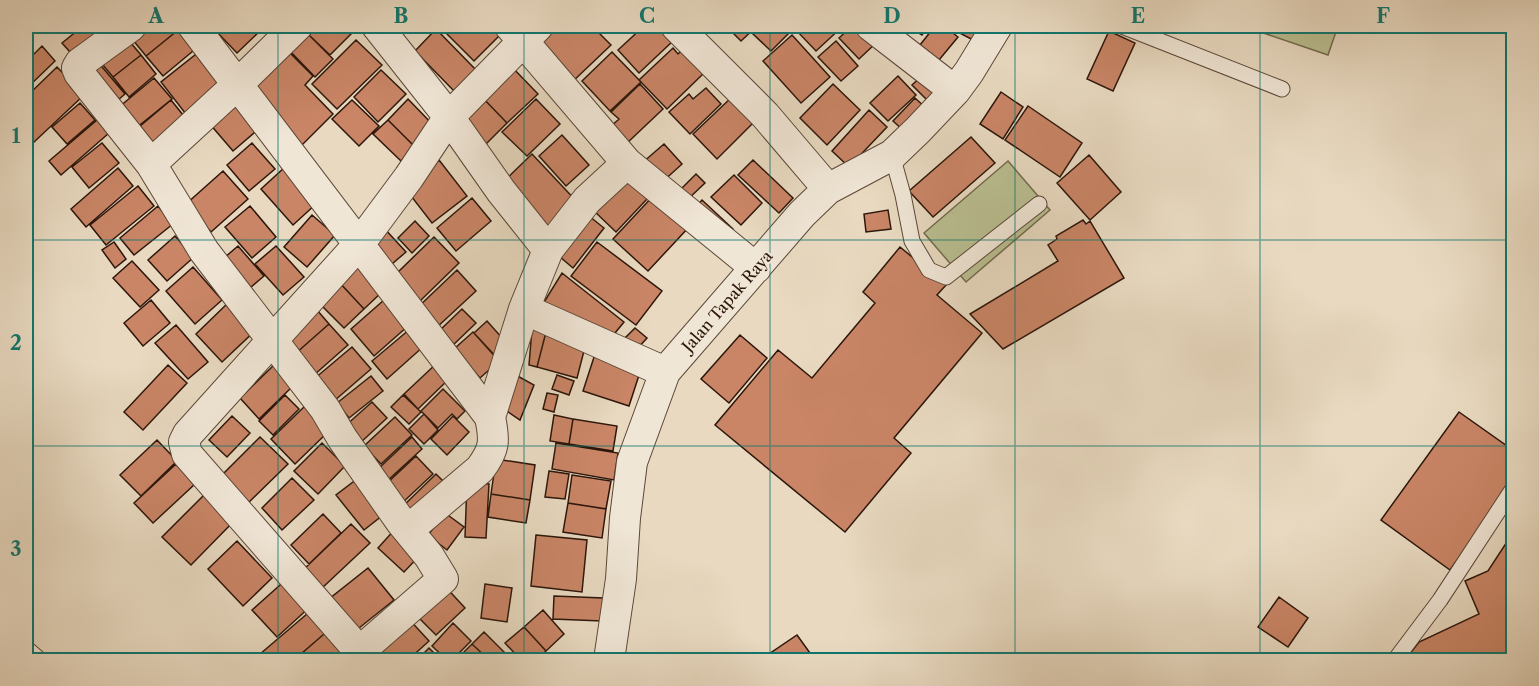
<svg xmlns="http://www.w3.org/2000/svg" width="1539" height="686" font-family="'Libre Caslon Text',serif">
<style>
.green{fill:#b9be90;stroke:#726a4e;stroke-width:1.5}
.building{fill:#c98566;stroke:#2c160b;stroke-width:1.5}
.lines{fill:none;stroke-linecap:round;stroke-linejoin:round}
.service-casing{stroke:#5b4738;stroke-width:17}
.minor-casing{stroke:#5b4738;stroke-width:32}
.service{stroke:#f0e6d6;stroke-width:15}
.minor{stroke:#f0e6d6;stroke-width:30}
.grid{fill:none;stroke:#0f766e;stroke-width:1.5;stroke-opacity:0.55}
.labels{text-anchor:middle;stroke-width:4.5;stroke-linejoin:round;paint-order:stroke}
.street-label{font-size:16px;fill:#2c160b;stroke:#f0e6d6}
.neatline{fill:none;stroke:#0f766e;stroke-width:2}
.grid-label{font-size:20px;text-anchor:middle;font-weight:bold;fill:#0f766e}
</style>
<rect width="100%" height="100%" fill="#e8d9c0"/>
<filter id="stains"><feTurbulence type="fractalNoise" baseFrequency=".00333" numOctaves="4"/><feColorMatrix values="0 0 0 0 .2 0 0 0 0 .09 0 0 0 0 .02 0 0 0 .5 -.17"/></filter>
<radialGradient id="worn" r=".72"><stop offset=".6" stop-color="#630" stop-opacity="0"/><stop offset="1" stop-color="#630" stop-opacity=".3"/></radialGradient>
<path class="green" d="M1243,26H1338L1328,55Z
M1008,161L1050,210L966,282L924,233Z"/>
<path class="building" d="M83,26H90L102,40L78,61L62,43Z
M138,26H183L146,56L128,34Z
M183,26L199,46L163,76L146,56Z
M220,26H265L237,53L215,30Z
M319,26H343L351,34L330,55L309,35Z
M439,26H493L501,34L474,61Z
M547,26H592L611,45L569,85L529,42Z
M644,26H660L674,40L639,73L618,50Z
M726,26H757L741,41Z
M761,26H779L788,34L771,51L753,34Z
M797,26H843L816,51L794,28Z
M852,26H862L877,42L859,59L839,38Z
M907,26H928L922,35Z
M935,26H944L958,37L939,60L920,45Z
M954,26H980L973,40L952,29Z
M436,29L477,71L455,92L415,51Z
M304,30L333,59L315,77L286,47Z
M1109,31L1135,43L1113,91L1087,79Z
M124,35L141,55L113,77L97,58Z
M792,35L830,77L801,103L763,61Z
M356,40L382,65L337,109L312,84Z
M836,41L858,66L841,81L818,57Z
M42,46L55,61L26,89V62Z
M285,48L313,76L305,85L333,114L301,146L250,83Z
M673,48L678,54L683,49L705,72L667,109L639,80Z
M200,51L229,86L189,118L161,82Z
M612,52L641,82L610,111L582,81Z
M141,55L156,74L129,97L113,77Z
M97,61L125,94L111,106L82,73Z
M510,65L538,94L507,123L480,95Z
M57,67L84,95L33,143L26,135V97Z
M381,70L406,94L378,122L354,97Z
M925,73L943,91L931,104L912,85Z
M898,76L916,95L888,121L870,103Z
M154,78L172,99L130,133L113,112Z
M640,84L663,109L625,145L609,128L619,119L611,112Z
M833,84L860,110L827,145L800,118Z
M706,88L721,104L690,134L669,112L689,94L693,99Z
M1001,92L1023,107L1003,139L980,124Z
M480,95L507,123L482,148L454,120Z
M733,96L756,120L717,159L693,134Z
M238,98L262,126L233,151L209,123Z
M915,98L927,109L904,131L893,121Z
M408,99L435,127L415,147L388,120Z
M536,99L560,124L527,156L502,132Z
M171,100L187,120L149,152L133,132Z
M352,100L379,126L359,146L332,119Z
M80,103L95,120L67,144L52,127Z
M1028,106L1082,143L1060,177L1005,140Z
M869,110L887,127L849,167L832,151Z
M97,120L109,133L61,175L49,161Z
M388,120L415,147L401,161L373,134Z
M562,135L589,165L566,186L539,156Z
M971,137L995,163L933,217L909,191Z
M102,143L119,163L89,188L72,167Z
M252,143L275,169L249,191L227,165Z
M664,144L682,164L660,184L642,163Z
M532,154L579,204L546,234L500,185Z
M1089,155L1121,192L1090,220L1057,183Z
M439,160L467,196L432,223L404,187Z
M753,160L793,198L779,213L738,175Z
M285,167L317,203L293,225L261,189Z
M118,168L133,186L86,227L71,209Z
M223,171L248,199L211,232L186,204Z
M696,174L705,183L685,202L677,193Z
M734,175L762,203L741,225L711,197Z
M623,176L647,199L616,232L592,209Z
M138,186L154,206L106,245L90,225Z
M654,195L689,227L648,271L613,239Z
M472,198L491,221L456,251L437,228Z
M702,200L733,229L725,238L694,209Z
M158,206L173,224L134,255L120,238Z
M250,206L276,237L252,258L225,227Z
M888,210L891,229L866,232L864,214Z
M584,212L604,228L573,268L553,251Z
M312,215L335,235L307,267L284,247Z
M1083,220L1086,224L1090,221L1124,278L1003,349L970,314L1058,261L1048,245L1057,239L1056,236Z
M415,221L429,236L412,253L398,238Z
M383,227L406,252L385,270L363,245Z
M175,236L194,257L167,281L148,260Z
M434,237L459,263L420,301L395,275Z
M114,242L126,259L115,268L102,250Z
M597,242L662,291L636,325L571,276Z
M238,246L264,276L243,294L217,264Z
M276,246L304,277L283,295L255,264Z
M900,247L946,285L937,295L982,333L894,438L911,453L845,532L715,425L778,350L812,378L875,303L863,292Z
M132,261L159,290L140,307L113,278Z
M358,265L383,291L364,309L339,282Z
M193,267L222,300L195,324L166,291Z
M457,270L476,291L435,329L416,309Z
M562,273L624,322L610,339L541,307Z
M339,282L364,309L344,328L318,302Z
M232,299L258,328L222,362L196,334Z
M151,300L170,323L143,346L124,323Z
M384,300L408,326L374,356L351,329Z
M462,309L476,323L451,347L437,333Z
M317,310L329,324L295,354L283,340Z
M487,321L512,349L500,361L474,333Z
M329,324L348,345L314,375L295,354Z
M176,325L208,362L188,379L155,343Z
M635,328L647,338L637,349L624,339Z
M410,329L424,346L387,379L372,361Z
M532,329L546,332L537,367L529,365Z
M473,332L499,361L480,378L454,349Z
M546,332L586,343L577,378L537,367Z
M740,335L767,358L729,403L701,379Z
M352,347L371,369L334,401L314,379Z
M596,351L642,366L629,406L583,391Z
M437,363L451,377L418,409L404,394Z
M168,365L187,383L143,430L124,412Z
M274,365L294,385L259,419L240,398Z
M514,374L534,385L520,420L501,407Z
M557,375L574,381L569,395L552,389Z
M371,376L383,391L349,418L337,403Z
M443,389L465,411L457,419L452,414L438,428L421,411Z
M547,393L558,395L554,412L543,409Z
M285,395L299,409L273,435L259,421Z
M403,395L421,412L409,424L391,407Z
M372,402L387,418L359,444L344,427Z
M306,405L330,430L295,464L271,439Z
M1459,412L1514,451V482L1450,570L1381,520Z
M424,414L438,430L424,444L409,429Z
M554,415L573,419L569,444L550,441Z
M232,416L250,433L227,457L209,440Z
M453,416L469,432L447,455L431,439Z
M395,417L412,435L381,464L364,446Z
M573,419L617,426L613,451L569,444Z
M260,437L288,464L244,507L217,480Z
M412,437L422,449L387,481L377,470Z
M157,440L177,461L141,496L120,475Z
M322,443L345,466L318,494L294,471Z
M556,443L618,453L614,480L552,469Z
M416,456L433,474L401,504L384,486Z
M496,459L535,465L530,500L491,494Z
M176,464L195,484L153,523L134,503Z
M549,471L569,474L565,499L545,497Z
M436,474L449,487L413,523L400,509Z
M572,475L611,481L606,509L568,503Z
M361,476L388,511L364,530L336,495Z
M292,478L314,500L282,530L262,508Z
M467,482L489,484L486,538L465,537Z
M208,491L236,519L191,565L162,537Z
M491,494L530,500L526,523L488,517Z
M568,503L606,509L602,538L563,532Z
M445,513L464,527L447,550L428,535Z
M323,514L341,533L309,564L291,545Z
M351,524L370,543L321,589L303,570Z
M396,528L422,553L404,572L378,548Z
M1514,531V660H1405L1419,642L1479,614L1465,581L1488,571Z
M536,535L587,540L582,592L531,586Z
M237,541L272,578L243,606L208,569Z
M368,568L394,600L354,632L329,599Z
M289,577L313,604L277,637L252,610Z
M442,583L465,608L436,635L412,611Z
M485,584L512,588L507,622L481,618Z
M554,596L603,598L602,621L553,619Z
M1279,597L1308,618L1288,647L1258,627Z
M314,608L331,628L294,660H265L260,654Z
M543,610L564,634L546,651L524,627Z
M406,616L429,641L408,660H379L369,649Z
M453,623L471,641L452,660H447L432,646Z
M524,627L546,651L535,660H521L505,643Z
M331,628L359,660H294Z
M484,632L512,660H489L472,644Z
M797,635L815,660H760Z
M472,644L489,660H456Z
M429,648L441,660H417Z"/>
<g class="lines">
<g class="service-casing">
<path id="service" d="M1122,26L1282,89
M892,155L903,195L912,241L929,270L946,277L1039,204
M26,648L40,660
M1395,660L1440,600L1514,487"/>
</g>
<g class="minor-casing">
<path id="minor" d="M131,26L80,63L77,68L79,73L151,164L204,251L325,409L342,438L401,522L429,556L443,579L360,651
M193,26L490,417C495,441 495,449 480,469L408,530
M377,26L449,117L501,191L548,250
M510,26L627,163L756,268
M676,26L765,115L828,189
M871,26L955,91
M151,164L238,84L297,26
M524,309L665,372
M490,417L524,309L548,250L587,200L627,163
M367,660L187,454L184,442L188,434L360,243L409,177L449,117L538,26
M609,660L621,579L625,518L632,462L665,372L802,214L828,189L892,155L918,130L955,91L969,72L997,26"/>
</g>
<use href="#service" class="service"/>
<use href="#minor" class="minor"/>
</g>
<path class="grid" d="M278,26V660M524,26V660M770,26V660M1015,26V660M1260,26V660M26,240H1514M26,446H1514"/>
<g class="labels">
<g class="street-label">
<text transform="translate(727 301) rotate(-49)" y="6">Jalan Tapak Raya</text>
</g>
</g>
<rect width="1539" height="686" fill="none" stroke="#e8d9c0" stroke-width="66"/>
<rect x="33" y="33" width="1473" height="620" class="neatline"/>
<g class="grid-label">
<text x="156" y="23">A</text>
<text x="401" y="23">B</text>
<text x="647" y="23">C</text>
<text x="892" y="23">D</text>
<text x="1138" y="23">E</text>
<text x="1383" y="23">F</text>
<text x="16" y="143">1</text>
<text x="16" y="350">2</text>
<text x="16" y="556">3</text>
</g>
<rect width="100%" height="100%" filter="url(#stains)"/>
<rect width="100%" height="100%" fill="url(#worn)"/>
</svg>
